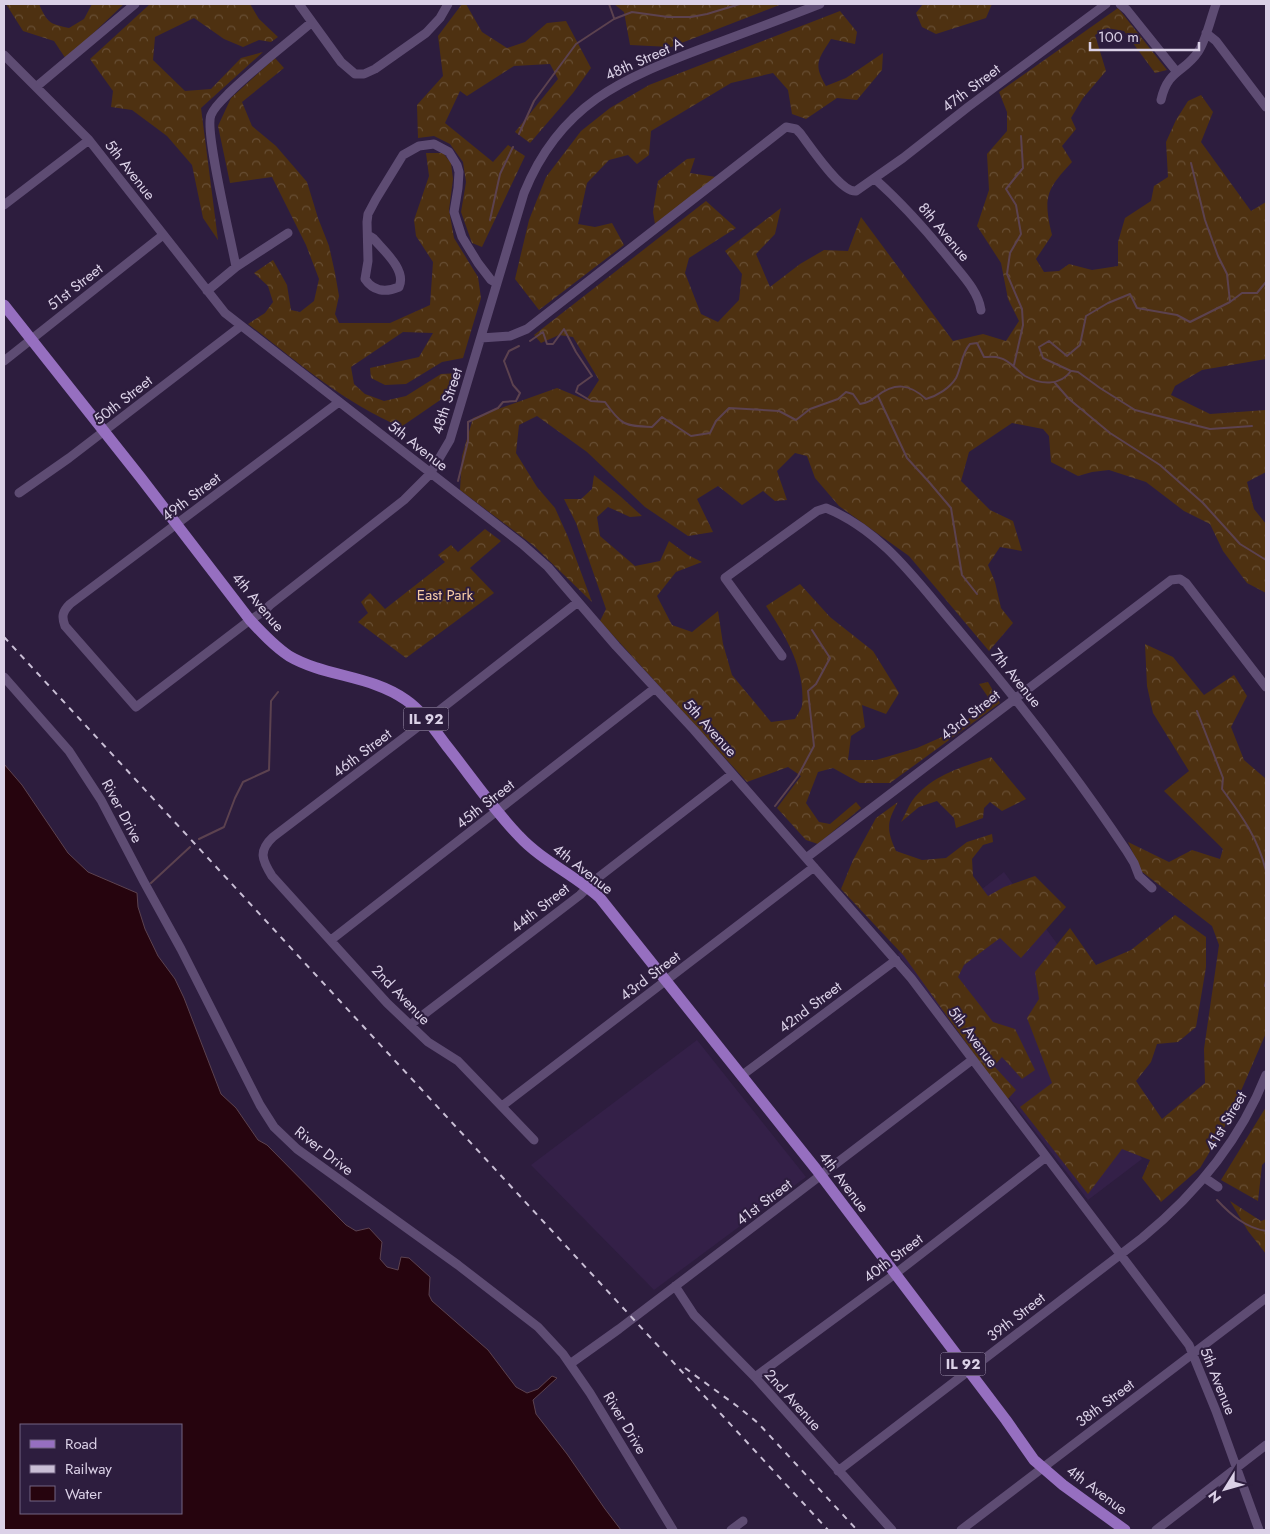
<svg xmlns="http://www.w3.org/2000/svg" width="1270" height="1534" font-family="Jost,sans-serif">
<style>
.built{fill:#342048}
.forest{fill:url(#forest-crowns)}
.water{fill:#26040e;stroke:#5c424f;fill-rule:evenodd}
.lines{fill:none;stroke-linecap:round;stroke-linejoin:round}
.stream{stroke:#5c424f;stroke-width:2}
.minor{stroke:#5e4c73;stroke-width:9}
.major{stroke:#966fc0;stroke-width:11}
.rail{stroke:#c9bed5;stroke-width:2;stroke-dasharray:6 6;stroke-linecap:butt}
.labels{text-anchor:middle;stroke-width:4;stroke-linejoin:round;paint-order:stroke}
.shield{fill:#2d1d3e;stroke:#a79bb4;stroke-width:1}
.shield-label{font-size:14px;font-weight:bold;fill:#dbd1e7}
.street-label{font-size:15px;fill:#dbd1e7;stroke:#2d1d3e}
.park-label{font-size:15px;fill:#f6cca5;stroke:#2d1d3e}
</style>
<defs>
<pattern id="forest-crowns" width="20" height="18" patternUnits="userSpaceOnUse" patternTransform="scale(1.25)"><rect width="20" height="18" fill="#4e3111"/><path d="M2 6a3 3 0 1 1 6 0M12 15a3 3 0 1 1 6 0" fill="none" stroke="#674e34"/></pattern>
</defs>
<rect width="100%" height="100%" fill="#2d1d3e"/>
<path class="built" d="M1004,872L1081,976L1033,1011L1142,1159L1088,1200L898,954Z
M697,1040L806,1177L654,1290L531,1165Z"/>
<path class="forest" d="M6,4H39C47,22 49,24 69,28L84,19L92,4H124L66,59L54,41L23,31Z
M150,4H250L259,19L278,37L271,42L259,40L243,47L224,39L194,18L155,37L153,60L185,91L211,89L241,58L263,52L201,108L218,240L203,218L192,165L167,136L132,110L111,107L113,91L90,59Z
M462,4H466L482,32L507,48L525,42L547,23L566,21L591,68L573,93L530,143L515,132L558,79L550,64L514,66L467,96L460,91L445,123L493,162L508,145L525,156L482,247L472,243L461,212L466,182L463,162L450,144L434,136L418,138L417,105L443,76L438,36Z
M614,4H782L671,47L630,45L624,12Z
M923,4H992L986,18L936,34L922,27L916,13Z
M1118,8L1167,70L1155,73L1124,31L1107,28L1095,35L1106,71L1083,98L1071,118L1076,129L1062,146L1072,162C1046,190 1043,197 1052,235L1036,259L1044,272L1059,271L1069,264L1092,270L1118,266V242L1125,218L1151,201L1154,186L1168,177L1166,142L1176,120L1188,101L1201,95L1213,112L1201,142L1251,211L1266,202V359L1202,370L1175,386L1171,395L1210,414L1266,410V472L1247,482L1254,509L1266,524V593L1247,583L1223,551L1210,524L1184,511L1146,482L1109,470L1092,472L1078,476L1051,462L1049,436L1043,429L1012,423L969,452L961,481L990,510L1013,521L1022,551L1000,547L988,565L995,582L1001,608L1013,623L989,651L909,556L839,506L815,478L807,456L795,453L777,471L787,500L775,501L763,491L742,505L718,486L697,499L713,532L688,536L645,507L587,452L537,416L519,425L516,453L537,487L555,508L568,537L592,602L534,546L460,490L462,456L473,418L557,388L586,400L599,380L573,337L559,335L541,343L534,335L706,201L736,228L689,258L685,273L701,314L718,322L739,300L742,274L725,251L781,208L775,234L756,254L770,287L800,264L824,250L848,251L861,217L953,341L983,334L1006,341L1019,321L1008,299L1001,263L977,226L989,190L987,154L1007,131V112L999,92Z
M840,11L857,32L855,44L831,39C818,60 813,64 826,86L846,78L883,53L882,70L857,100L837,98L806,119L792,114L788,90L773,73L731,83L651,131L649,155L637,164L628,155L609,160L587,183L578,224L595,227L612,223L624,245L539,310L515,279L529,220L546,177L581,131L610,108L649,85Z
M275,58L284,68L242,102L252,126L276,146L307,182L318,218L329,246L335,273L339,296L335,314L339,323H390L430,305L433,262L416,236L414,220L429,176L426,153H443L451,163L453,179L449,210L454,238L478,277L481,298L463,358L442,362L406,384L385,385L371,378L370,368L419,357L433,333L403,332L351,367L354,384L365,394L384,401L406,396L441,374L461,373L446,396L401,427C342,402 298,362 248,324L265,313L273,302L268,286L254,273L273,260L287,285L291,310L300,312L314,301L319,279L306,245L272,177L230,183L218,126L231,98Z
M695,158L690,173L716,177L655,224L653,212L658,181L687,159Z
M594,475L620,496L642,516L630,517L608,507L597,517L600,536L635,566L660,561L669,541L688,555L702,562L676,572L657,596L672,625L692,632L718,611L723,644L732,675L771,722L795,719C797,715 801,710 802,706C806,669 785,635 766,606L800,584L830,617L873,651L899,693L886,714L862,705L865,727L851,736L848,760H876L917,748L960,729L988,697L979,684L988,682L1000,703L890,783H860L833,768L818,772L806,803L819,822L830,824L856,802L861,808L818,844L806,840L777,808L801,776L788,767L747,782L600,621L606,609L576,523L564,499H581L592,489Z
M485,529L501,541L470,568L494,593L406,658L358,622L368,613L361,602L370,593L385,609L445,562L438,555L451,545L458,552Z
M1145,644L1173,657L1204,695L1234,675L1247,696L1231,727L1244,760L1266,779V1033L1228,1121L1200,1168L1161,1202L1142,1178L1150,1160L1122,1149L1088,1194L1020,1107L1052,1083L1027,1018L1039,999L1035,972L1070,928L1096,965L1131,950L1175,915L1206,937V967L1196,1027L1178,1042L1157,1044L1151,1062L1136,1081L1162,1119L1205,1083L1204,1049L1219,945L1212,926L1141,871L1128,842L1169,862L1192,850L1220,859L1223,849L1164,791L1189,771L1153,713L1147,686Z
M991,757L1026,799L1002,811L990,802L984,808L983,818L956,828L954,818L937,801L919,807L901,822C905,815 908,807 912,801C931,775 963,767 991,757Z
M898,802C887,822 886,829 896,851L922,860L946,858L967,842L992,834L993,842L983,845L972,859L973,876L988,896L1004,887L1035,876L1066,907L1021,958L1000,938L964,965L958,977L993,1022L1015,1029L1035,1070L1022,1079L1002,1057L994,1066L1016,1090L1007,1100L904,956L841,889L853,860L876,818Z
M1266,1107V1161L1262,1165L1258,1201L1221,1180Z
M1230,1201L1261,1221L1266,1219V1254L1248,1231Z"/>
<path class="water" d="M4,764L22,785L68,853L88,872L137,893L138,907L145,929L158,956L175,979L184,998L221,1094L236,1108L258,1140L267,1145L346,1225L356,1231L369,1228L382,1242L380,1259L387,1267L398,1270L401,1257L409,1258L430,1277L429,1295L432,1301L488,1350L516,1387L527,1393L538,1389L552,1376L557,1378L533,1400L536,1414L567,1454L605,1509L621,1530H4ZM21,1425H181V1513H21Z"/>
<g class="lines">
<path class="stream" d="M609,4L614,18
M519,134L534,101L576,44L614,19L632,12L668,17H691L707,14L740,4
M1191,163L1205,220L1218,256L1227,274L1230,302
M490,220L500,174L513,147
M530,341L543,332L547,344H553L564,329L576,352L592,376L578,386L576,392L591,401L605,402C621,425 624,426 652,427L662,417L691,436L710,433L716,421L729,408L779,411L796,420L810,409L838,399L846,392L853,394L860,404C869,402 870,401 877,396C895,382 910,384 926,399C937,396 950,388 956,378C962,366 961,354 970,344L977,343L984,357C989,357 995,356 1000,358C1010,360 1017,371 1025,376C1041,385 1060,386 1071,371L1043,358L1039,347L1049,341L1067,356L1080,345L1086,316L1108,303L1130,294L1137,308L1177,315L1190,322L1230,302L1242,293H1257L1266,282
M1014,365L1023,325L1022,309L1007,274L1010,253L1021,234L1016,205L1006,189L1023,168L1021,136
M1072,371L1078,372L1100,388L1135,410L1210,429L1252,426
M1055,383L1069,399L1110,433L1160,465L1203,503L1240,544L1266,560
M878,396L907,458L929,482L951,508L962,575L977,594
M458,481L468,441V422L498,408L503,402L516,401L520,393L513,385L504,361L509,351L519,346
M1197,711L1223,778L1222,789C1242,816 1258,838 1266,871
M775,806L798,776L814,746L808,691L816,684L830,658L812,630
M199,839L224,827L235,798L243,782L269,770L271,701L278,692
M151,883L190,847
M1266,981L1265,986H1266
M1217,1200C1231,1215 1246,1228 1266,1231"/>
<path class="minor" d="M299,4L341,62L355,74H364L375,69L426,33L440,18L448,4
M1120,4L1127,10L1176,71
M1206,33L1216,41L1266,107
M4,55L89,140L225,313L522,544L548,567L616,646L694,730L911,978L1189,1345L1216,1411L1259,1530
M36,87L135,4
M1161,100C1168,69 1184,73 1198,52C1206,41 1211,17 1216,4
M875,179C903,204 927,231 951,261C963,276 978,291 981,310
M4,205L89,140
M368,235L373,238C383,250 407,270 399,287C385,293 373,291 365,279L368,261L367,222L368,214L376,199L403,155L419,146L434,144L449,152L457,165L459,172L458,188L454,212L462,237L478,263L491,280L496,283
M236,267C232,243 204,131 211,115C214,107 224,98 230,92C256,67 285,45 312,22
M207,291L236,267L288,233
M481,338L510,336L527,329L786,127L796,129L800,133C810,146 841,193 856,191L903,158L968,107L1106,4
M4,361L163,235
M339,402L70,604C63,611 61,616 65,626L136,707L250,620L263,612L270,605L404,500L430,474L450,440L524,193C560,104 621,79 706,47C744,33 782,19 820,4
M19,493L69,458L241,326
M782,656L725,578L817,511L826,508C883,531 918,583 956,627C1017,699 1074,772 1126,850L1134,863L1139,876L1152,888
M4,677L69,751L101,800L144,882L181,949L260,1105L274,1127L297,1149L458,1265L538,1327L563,1354L590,1393L673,1530
M806,858L1171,580L1180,579L1186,583L1266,687
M331,940L655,688
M410,1025L580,895L595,880L732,774
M741,1076L896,960
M502,1106L814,867
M534,1140L458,1061L428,1042L387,1003L272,876C262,860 258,851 273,837L427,720L578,602
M1205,1178L1218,1187
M675,1286L694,1315L755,1377L892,1530
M570,1364L619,1329L972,1060
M755,1377L895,1274L1046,1157
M838,1471L1142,1238C1196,1194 1240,1141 1266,1075
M731,1530L743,1521
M961,1530L1266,1298
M1156,1530L1266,1445"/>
<path class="major" d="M4,305L141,478L250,620C262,633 274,646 289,656C325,677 371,675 406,700C422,711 434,729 446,745C470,775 492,808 519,836C542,861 575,875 600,898L816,1169L1006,1420L1034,1460L1063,1485L1125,1530"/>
<path class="rail" d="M4,637L828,1530
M685,1368L737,1406L758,1423L857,1530"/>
</g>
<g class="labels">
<g class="shield">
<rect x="403.5" y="707.5" width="45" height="23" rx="4"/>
<rect x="940.5" y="1352.5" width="45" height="23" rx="4"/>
</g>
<g class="shield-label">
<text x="426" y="724">IL 92</text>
<text x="963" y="1369">IL 92</text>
</g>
<g class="street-label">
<text transform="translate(644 59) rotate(-24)" y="5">48th Street A</text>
<text transform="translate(971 88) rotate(-37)" y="5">47th Street</text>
<text transform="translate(130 170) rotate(52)" y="5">5th Avenue</text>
<text transform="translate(944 232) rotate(50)" y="5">8th Avenue</text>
<text transform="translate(75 287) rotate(-38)" y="5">51st Street</text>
<text transform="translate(123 400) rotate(-38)" y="5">50th Street</text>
<text transform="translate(447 401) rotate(-72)" y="5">48th Street</text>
<text transform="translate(418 446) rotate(38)" y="5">5th Avenue</text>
<text transform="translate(191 497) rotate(-37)" y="5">49th Street</text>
<text transform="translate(258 602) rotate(50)" y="5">4th Avenue</text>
<text transform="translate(1016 678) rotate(51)" y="5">7th Avenue</text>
<text transform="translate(970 715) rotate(-38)" y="5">43rd Street</text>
<text transform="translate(710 728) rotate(48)" y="5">5th Avenue</text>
<text transform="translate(362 753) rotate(-37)" y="5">46th Street</text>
<text transform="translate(485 804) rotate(-38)" y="5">45th Street</text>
<text transform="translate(122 811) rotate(62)" y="5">River Drive</text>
<text transform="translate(583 869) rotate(38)" y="5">4th Avenue</text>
<text transform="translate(540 908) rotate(-38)" y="5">44th Street</text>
<text transform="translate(650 976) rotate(-37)" y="5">43rd Street</text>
<text transform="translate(401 995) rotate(46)" y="5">2nd Avenue</text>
<text transform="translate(810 1007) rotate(-37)" y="5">42nd Street</text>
<text transform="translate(973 1037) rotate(53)" y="5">5th Avenue</text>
<text transform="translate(1226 1121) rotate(-59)" y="5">41st Street</text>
<text transform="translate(324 1151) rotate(38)" y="5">River Drive</text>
<text transform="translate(844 1182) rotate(53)" y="5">4th Avenue</text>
<text transform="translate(764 1202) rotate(-37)" y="5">41st Street</text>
<text transform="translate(893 1258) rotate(-37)" y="5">40th Street</text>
<text transform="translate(1016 1317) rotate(-38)" y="5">39th Street</text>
<text transform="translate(1218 1381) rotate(68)" y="5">5th Avenue</text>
<text transform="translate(793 1400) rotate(48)" y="5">2nd Avenue</text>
<text transform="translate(1105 1403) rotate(-37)" y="5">38th Street</text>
<text transform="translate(625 1423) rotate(59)" y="5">River Drive</text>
<text transform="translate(1097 1490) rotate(37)" y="5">4th Avenue</text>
</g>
<g class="park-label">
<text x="445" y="600">East Park</text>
</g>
</g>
<rect width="1270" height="1534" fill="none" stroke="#dbd1e7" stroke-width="10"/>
<rect x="20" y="1424" width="162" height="90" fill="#2d1d3e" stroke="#736582"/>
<rect x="30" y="1440" width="25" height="8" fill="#966fc0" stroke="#736582"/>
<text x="65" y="1449" font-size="15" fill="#dbd1e7">Road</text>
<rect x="30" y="1465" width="25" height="8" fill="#c9bed5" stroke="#736582"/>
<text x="65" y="1474" font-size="15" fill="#dbd1e7">Railway</text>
<rect x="30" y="1486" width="25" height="15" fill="#26040e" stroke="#736582"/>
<text x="65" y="1499" font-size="15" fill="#dbd1e7">Water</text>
<g transform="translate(1225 1489) rotate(233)" stroke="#2d1d3e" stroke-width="4" paint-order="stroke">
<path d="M0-4L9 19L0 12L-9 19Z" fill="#dbd1e7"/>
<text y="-8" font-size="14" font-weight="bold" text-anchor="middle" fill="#dbd1e7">N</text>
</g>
<path d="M1090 42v8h109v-8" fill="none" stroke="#dbd1e7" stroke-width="2.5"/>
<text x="1098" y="42" font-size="15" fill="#dbd1e7" stroke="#2d1d3e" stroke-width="4" paint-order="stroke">100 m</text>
</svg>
